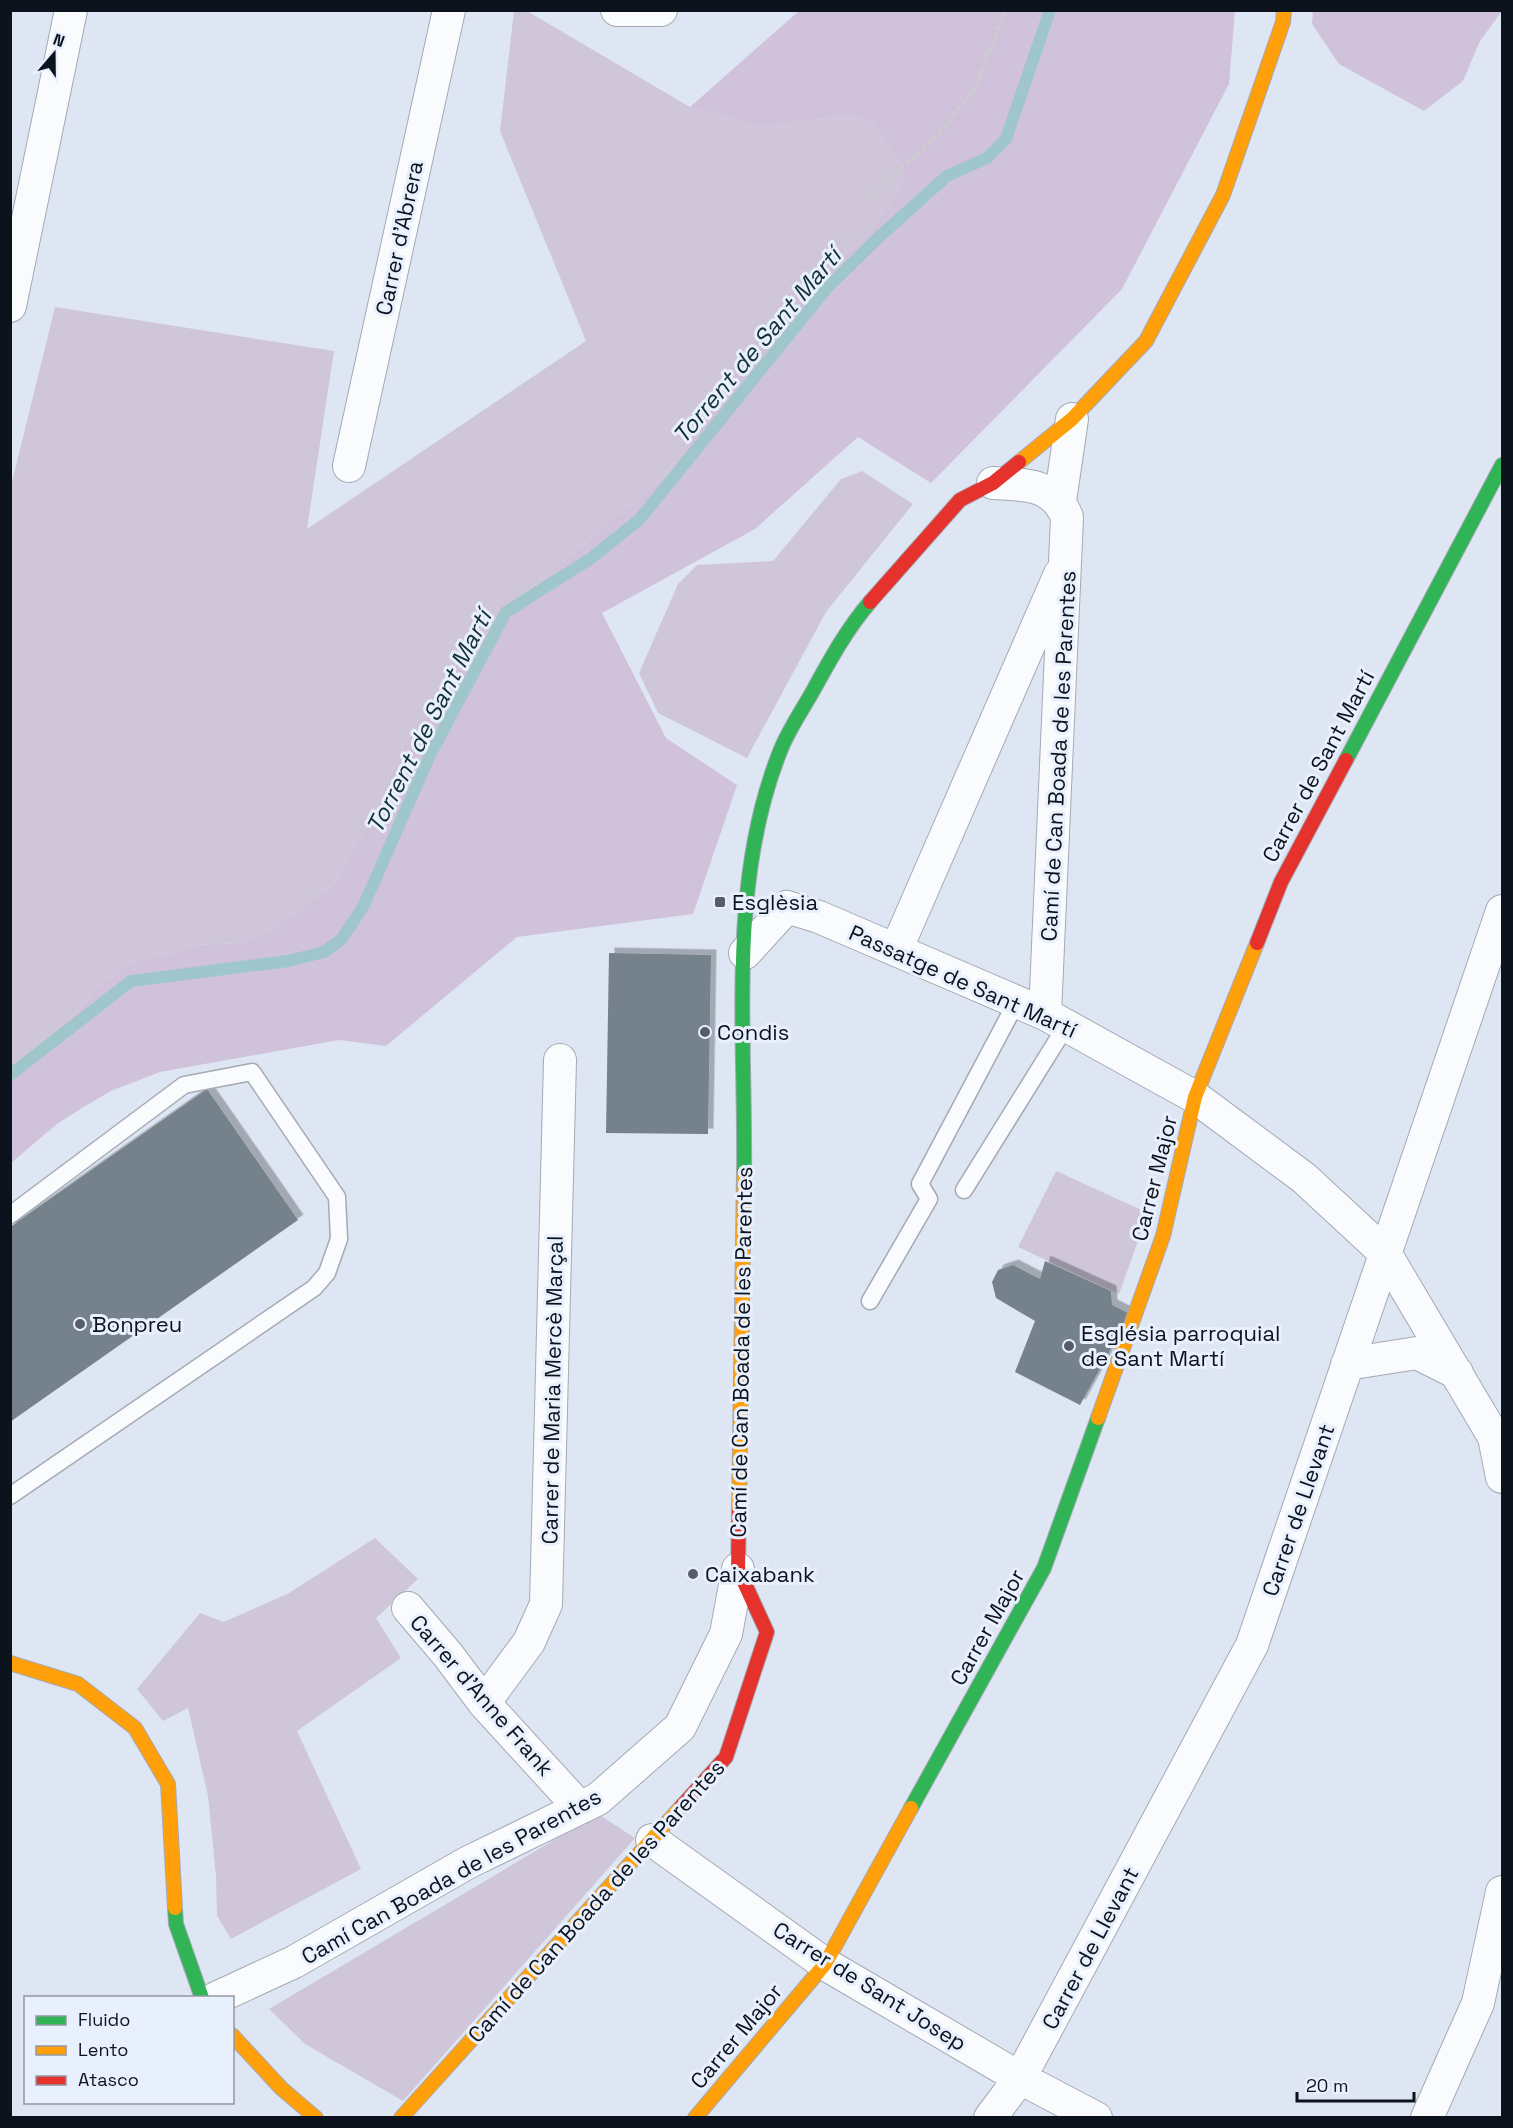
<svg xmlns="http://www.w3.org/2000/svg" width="1513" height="2128" font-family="'Space Grotesk',sans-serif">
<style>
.green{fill:#d0c6da}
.forest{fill:#d0c2da}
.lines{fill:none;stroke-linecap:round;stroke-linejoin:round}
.stream{stroke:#9ec6cb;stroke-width:12}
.building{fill:#74818b;filter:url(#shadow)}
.lane-casing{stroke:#a3aab5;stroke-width:19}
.street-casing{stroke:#a3aab5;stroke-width:34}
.fast-casing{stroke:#a3aab5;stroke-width:16}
.slow-casing{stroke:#a3aab5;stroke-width:16}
.jam-casing{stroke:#a3aab5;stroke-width:16}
.path{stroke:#cbcdd1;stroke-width:4;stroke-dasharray:4.5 3;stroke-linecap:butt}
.lane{stroke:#fafbfd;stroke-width:16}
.street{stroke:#fafbfd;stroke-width:32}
.fast{stroke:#30b455;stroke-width:14}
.slow{stroke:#ff9f0a;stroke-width:14}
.jam{stroke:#e5322d;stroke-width:14}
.poi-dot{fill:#565d68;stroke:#e9f0fd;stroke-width:2}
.labels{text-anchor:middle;stroke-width:6;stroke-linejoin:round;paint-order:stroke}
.street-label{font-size:22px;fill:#0d131d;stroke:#e9f0fd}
.poi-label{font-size:22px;fill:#0d131d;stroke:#e9f0fd;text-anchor:start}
.water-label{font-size:24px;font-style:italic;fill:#143132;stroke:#e9f0fd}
</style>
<defs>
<filter id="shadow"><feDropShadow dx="5.5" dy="-5.5" stdDeviation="0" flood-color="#0004"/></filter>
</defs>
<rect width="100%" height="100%" fill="#dee6f4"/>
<path class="green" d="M514,11H527L690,107L761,128L849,115L872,123L905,171L896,195L867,236L782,306L746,350L734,376L669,472L525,594L444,677L404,744L372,816L335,882L311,902L268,932L239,943L194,945L166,955L139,959L117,972L97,989L80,1009L11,1069V486L55,307L334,351L307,529L586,341L500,131Z
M862,471L913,504L826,612L747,758L658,713L639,673L678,584L697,565L773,561L841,479Z
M1056,1171L1148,1213L1119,1294L1018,1247Z
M375,1538L418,1579L376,1618L401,1658L297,1731L361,1869L231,1939L217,1916L216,1876L208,1796L188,1708L163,1721L137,1689L200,1613L224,1622L289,1593Z
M598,1814L635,1838L403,2101L305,2044L269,2009Z"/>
<path class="forest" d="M799,11H1235L1229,84L1122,289L931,483L858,437L755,529L602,613L666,738L737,785L693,914L517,937L386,1046L339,1040L160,1072L111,1091L82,1108L57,1124L11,1163V1069L80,1009L97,989L117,972L139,959L166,955L194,945L239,943L268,932L311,902L335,882L372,816L404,744L444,677L525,594L669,472L734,376L746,350L782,306L867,236L896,195L905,171L872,123L849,115L761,128L690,107Z
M1313,11L1502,10V11L1480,41L1463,81L1424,111L1339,64L1312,24Z"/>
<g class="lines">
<path class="stream" d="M10,1075L131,981L288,961L324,952L341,940L363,907L430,755L506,612L590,559L639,520L827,288L879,237L947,176L987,158L1006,139L1050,10"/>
</g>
<path class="building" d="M609,953L711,955L708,1134L606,1133Z
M207,1089L298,1220L10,1422V1227Z
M1045,1261L1111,1291L1112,1305L1130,1314L1080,1405L1015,1372L1035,1321L996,1298L992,1282L998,1270L1013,1265L1040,1279Z"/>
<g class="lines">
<g class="lane-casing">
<path id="lane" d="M964,1190L1066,1026
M10,1215L184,1085L252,1072L337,1197L339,1239L327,1273L314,1288L10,1496
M870,1301L929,1199L920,1184L1017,1001"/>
</g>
<g class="street-casing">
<path id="street" d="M617,10H661
M10,306L71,10
M349,466L449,10
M993,483C1026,485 1053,483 1067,517L1045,1014
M1060,501L1072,419
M896,950L1060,574
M745,953L787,907L819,917L1045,1014L1195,1097L1304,1178L1385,1253L1494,1437L1502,1477
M1347,1364L1417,1353L1457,1373
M408,1608L448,1655L484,1703L580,1808
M484,1703L529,1642L546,1604L560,1060
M652,1840L825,1964L1020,2078L1096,2118
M216,1998L294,1962L467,1863L598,1799L680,1727L726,1634L738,1569
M990,2118L1020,2078L1252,1645L1502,911
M1427,2118L1478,2003L1502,1892"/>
</g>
<g class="fast-casing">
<path id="fast" d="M1346,760L1502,465
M744,1174C746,1035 727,882 781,749C789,729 803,709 814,689C831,658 847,629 870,602
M911,1808L1044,1568L1098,1418
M175,1908L176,1924L202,1998"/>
</g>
<g class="slow-casing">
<path id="slow" d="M1019,462L1072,419L1146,341L1223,195L1283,22L1284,10
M1098,1418L1163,1236L1195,1097L1257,943
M739,1511L744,1174
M10,1663L78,1684L135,1728L168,1784L175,1908
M232,2035L281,2088L316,2118
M401,2118L681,1807
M695,2118L825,1964L911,1808"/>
</g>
<g class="jam-casing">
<path id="jam" d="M870,602L960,500L993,483L1019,462
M1257,943L1281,882L1346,760
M681,1807L726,1757L767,1632L738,1569L739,1511"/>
</g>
<path class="path" d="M866,198L932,141L975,88L1005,10"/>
<use href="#lane" class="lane"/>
<use href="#street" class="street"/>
<use href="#fast" class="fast"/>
<use href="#slow" class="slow"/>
<use href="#jam" class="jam"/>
</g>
<g class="poi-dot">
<rect x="714" y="896" width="12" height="12" rx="3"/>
<circle cx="705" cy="1032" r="6"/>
<circle cx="80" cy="1324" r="6"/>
<circle cx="1069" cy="1346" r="6"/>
<circle cx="693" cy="1574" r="6"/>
</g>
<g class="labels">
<g class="street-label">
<text transform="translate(399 238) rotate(-78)" y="8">Carrer d'Abrera</text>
<text transform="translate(1058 756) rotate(-87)" y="8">Camí de Can Boada de les Parentes</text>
<text transform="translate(1318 766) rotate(-62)" y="8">Carrer de Sant Martí</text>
<text transform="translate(963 981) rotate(24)" y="8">Passatge de Sant Martí</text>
<text transform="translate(1154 1178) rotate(-76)" y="8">Carrer Major</text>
<text transform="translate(741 1352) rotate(-89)" y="8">Camí de Can Boada de les Parentes</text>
<text transform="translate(552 1390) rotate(-89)" y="8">Carrer de Maria Mercè Marçal</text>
<text transform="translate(1298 1510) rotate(-71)" y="8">Carrer de Llevant</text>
<text transform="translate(987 1627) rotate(-61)" y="8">Carrer Major</text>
<text transform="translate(482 1695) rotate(49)" y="8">Carrer d'Anne Frank</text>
<text transform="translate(451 1876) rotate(-29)" y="8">Camí Can Boada de les Parentes</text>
<text transform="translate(596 1901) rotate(-48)" y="8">Camí de Can Boada de les Parentes</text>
<text transform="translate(1090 1948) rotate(-62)" y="8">Carrer de Llevant</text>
<text transform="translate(870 1986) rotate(32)" y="8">Carrer de Sant Josep</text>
<text transform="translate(736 2036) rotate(-50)" y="8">Carrer Major</text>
</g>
<g class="poi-label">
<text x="732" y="910">Esglèsia</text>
<text x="717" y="1040">Condis</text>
<text x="92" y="1332">Bonpreu</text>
<text x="1081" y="1341">Església parroquial<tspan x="1081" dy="25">de Sant Martí</tspan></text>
<text x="705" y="1582">Caixabank</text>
</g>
<g class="water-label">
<text transform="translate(757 346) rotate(-50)" y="8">Torrent de Sant Martí</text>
<text transform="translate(429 722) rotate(-63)" y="8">Torrent de Sant Martí</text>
</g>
</g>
<rect width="1513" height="2128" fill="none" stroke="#0d131d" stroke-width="24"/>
<rect x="24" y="1996" width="210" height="108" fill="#e9f0fd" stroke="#9198a3" stroke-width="1.5"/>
<rect x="36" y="2016" width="30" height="9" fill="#30b455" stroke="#9198a3" stroke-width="1.5"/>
<text x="78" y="2026" font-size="18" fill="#0d131d">Fluido</text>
<rect x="36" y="2046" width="30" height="9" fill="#ff9f0a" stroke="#9198a3" stroke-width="1.5"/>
<text x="78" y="2056" font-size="18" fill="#0d131d">Lento</text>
<rect x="36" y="2076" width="30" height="9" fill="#e5322d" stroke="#9198a3" stroke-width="1.5"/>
<text x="78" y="2086" font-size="18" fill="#0d131d">Atasco</text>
<g transform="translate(54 54) rotate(20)" stroke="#e9f0fd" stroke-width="4.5" paint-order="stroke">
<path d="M0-4.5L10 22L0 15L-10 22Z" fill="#0d131d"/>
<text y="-9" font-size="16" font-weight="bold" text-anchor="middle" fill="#0d131d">N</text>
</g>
<path d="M1297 2092v9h117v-9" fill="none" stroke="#0d131d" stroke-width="3"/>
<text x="1306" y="2092" font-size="18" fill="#0d131d" stroke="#e9f0fd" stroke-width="4.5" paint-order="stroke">20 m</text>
</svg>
